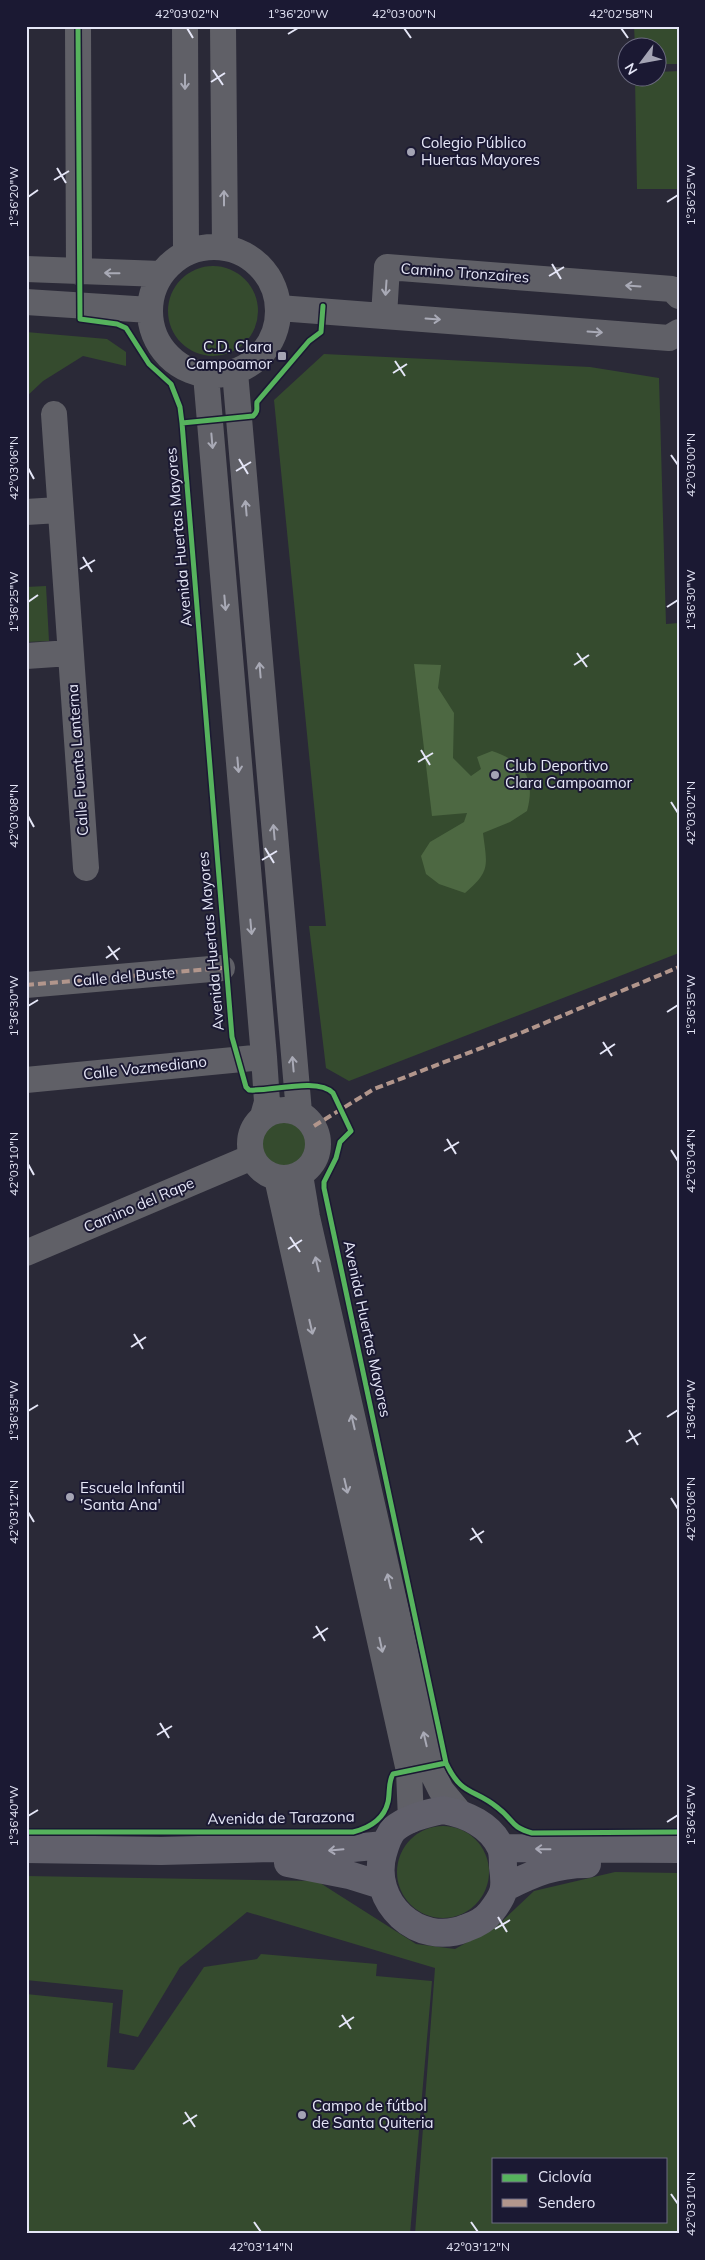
<svg xmlns="http://www.w3.org/2000/svg" width="705" height="2260" font-family="Mulish,sans-serif">
<style>
.green{fill:#354b2e;fill-rule:evenodd}
.water{fill:#4d6842}
.lines{fill:none;stroke-linecap:round;stroke-linejoin:round}
.minor{stroke:#606067;stroke-width:26}
.major{stroke:#61606b;stroke-width:28}
.quiet{stroke:#b2968c;stroke-width:4;stroke-dasharray:8 4;stroke-linecap:butt}
.cycleway-casing{stroke:#1b1933;stroke-width:8}
.cycleway{stroke:#56b35d;stroke-width:5}
.oneway{stroke:#a9aab6}
.oneway2{stroke:#aaaab8}
.ticks{fill:none;stroke:#e5e6f7;stroke-width:2}
.poi-dot{fill:#a4a4b4;stroke:#1b1933;stroke-width:2}
.labels{text-anchor:middle;stroke-width:4;stroke-linejoin:round;paint-order:stroke}
.poi-label{font-size:15px;fill:#e5e6f7;stroke:#1b1933;text-anchor:start}
.street-label{font-size:15px;fill:#e5e6f7;stroke:#1b1933}
.neatline{fill:none;stroke:#e5e6f7;stroke-width:2}
.ticks-label{font-size:12px;text-anchor:middle;fill:#e5e6f7}
</style>
<rect width="100%" height="100%" fill="#2a2937"/>
<path class="green" d="M634,26H679V64H658V48L635,47Z
M679,71V189H637L635,78H658V72Z
M168 311a45 45 0 1 1 90 0a45 45 0 1 1-90 0Z
M26,332L107,339L126,352V366L83,356L43,381L26,397Z
M324,354L590,367L659,378L666,624L679,623V953L349,1081L326,1068L309,926H326L274,400Z
M46,586L49,641L26,642V587Z
M260 1144a24 24 0 1 1 48 0a24 24 0 1 1-48 0Z
M397 1872a46 46 0 1 1 92 0a46 46 0 1 1-92 0Z
M615,1872L679,1873V2234H415L435,1968L247,1912L180,1967L138,2037L119,2033L123,1990L26,1980V1876L317,1881L416,1944L455,1949L498,1925L534,1891ZM494,2159H666V2221H494Z
M261,1954L377,1964L376,1976L432,1981L410,2234H26V1994L113,2003L107,2067L134,2070L204,1967L257,1959Z"/>
<path class="water" d="M414,664L441,665L438,688L454,713L453,758L471,776L481,769L477,757L492,751C524,762 536,778 527,811L510,822L483,833C487,865 491,871 465,893L439,884L426,874L421,856L430,842L464,822L467,813L432,816Z"/>
<g class="lines">
<path class="minor" d="M78,26L79,272
M185,26L186,252
M223,26L225,247
M150 311a64 64 0 1 1 128 0a64 64 0 1 1-128 0Z
M26,269L161,274
M26,302L150,310
M279,308L669,338L679,332
M384,316L387,267L672,289L679,296
M235,372L299,1112
M206,375L264,1057L267,1102L263,1116
M54,414L86,868
M26,512L59,510
M26,656L70,653
M26,985L222,968
M26,1080L264,1057
M250 1144a34 34 0 1 1 68 0a34 34 0 1 1-68 0Z
M300,1175L307,1217L433,1774L441,1790L460,1813
M277,1178L409,1771L411,1820
M26,1253L252,1157"/>
<path class="major" d="M443,1810C466,1814 491,1825 501,1848C503,1853 503,1861 503,1867C506,1888 505,1894 491,1912C485,1920 475,1925 466,1928C418,1948 369,1902 383,1853C385,1846 388,1835 394,1829C407,1818 427,1813 443,1810Z
M501,1848L679,1849
M26,1849L161,1851L272,1848L330,1850L385,1845
M288,1863L349,1875L381,1885
M506,1887C534,1873 555,1864 587,1864"/>
<path class="quiet" d="M26,985L222,968
M314,1126L374,1089L523,1032L679,967"/>
<g class="cycleway-casing">
<path id="cycleway" d="M78,26L80,319L117,324L126,328L149,364L171,384L180,407L182,423L232,1037L246,1087L249,1090C270,1092 317,1077 333,1093L351,1131L340,1142L336,1158L324,1182V1188L446,1763
M182,423L253,416C259,411 256,408 257,402L309,341L321,332L323,306
M26,1832H353C369,1828 384,1819 388,1802C390,1793 388,1782 393,1774L446,1763C462,1797 474,1788 498,1808C514,1820 510,1827 532,1833L679,1832"/>
</g>
<use href="#cycleway" class="cycleway"/>
</g>
<defs><path id="oneway-shaft" d="M-6 0H5M1.5-3L5.5 0L1.5 3" fill="none" stroke-width="1.6" stroke-linecap="round" stroke-linejoin="round" transform="scale(1.25)"/></defs>
<g class="oneway">
<use href="#oneway-shaft" transform="translate(185 82) rotate(90)"/>
<use href="#oneway-shaft" transform="translate(224 198) rotate(-90)"/>
<use href="#oneway-shaft" transform="translate(112 273) rotate(-179)"/>
<use href="#oneway-shaft" transform="translate(633 286) rotate(-176)"/>
<use href="#oneway-shaft" transform="translate(386 288) rotate(94)"/>
<use href="#oneway-shaft" transform="translate(433 319) rotate(4)"/>
<use href="#oneway-shaft" transform="translate(595 332) rotate(4)"/>
<use href="#oneway-shaft" transform="translate(212 441) rotate(85)"/>
<use href="#oneway-shaft" transform="translate(246 508) rotate(-95)"/>
<use href="#oneway-shaft" transform="translate(225 603) rotate(85)"/>
<use href="#oneway-shaft" transform="translate(260 670) rotate(-95)"/>
<use href="#oneway-shaft" transform="translate(238 765) rotate(85)"/>
<use href="#oneway-shaft" transform="translate(274 832) rotate(-95)"/>
<use href="#oneway-shaft" transform="translate(251 927) rotate(85)"/>
<use href="#oneway-shaft" transform="translate(293 1064) rotate(-95)"/>
<use href="#oneway-shaft" transform="translate(317 1264) rotate(-103)"/>
<use href="#oneway-shaft" transform="translate(311 1327) rotate(77)"/>
<use href="#oneway-shaft" transform="translate(353 1422) rotate(-103)"/>
<use href="#oneway-shaft" transform="translate(346 1486) rotate(77)"/>
<use href="#oneway-shaft" transform="translate(389 1581) rotate(-103)"/>
<use href="#oneway-shaft" transform="translate(381 1645) rotate(78)"/>
<use href="#oneway-shaft" transform="translate(425 1739) rotate(-103)"/>
</g>
<g class="oneway2">
<use href="#oneway-shaft" transform="translate(543 1849) rotate(-179)"/>
<use href="#oneway-shaft" transform="translate(336 1850) rotate(175)"/>
</g>
<path class="ticks" d="M187,28L193,38M404,28L411,38M621,28L628,38M288,34L298,28M213,70L223,85M211,82L225,73M57,168L66,183M54,180L69,171M28,197L38,190M667,202L678,195M552,264L561,279M549,276L564,267M395,361L405,376M393,373L407,364M671,455L678,465M239,459L248,474M28,468L34,479M236,471L251,462M83,557L92,572M80,569L95,560M28,602L38,595M667,607L678,600M577,653L587,667M574,665L589,655M421,750L430,765M418,762L433,753M671,802L678,813M28,816L34,827M265,848L274,863M262,860L277,851M108,946L118,960M106,958L120,948M28,1006L38,1000M667,1012L678,1005M603,1042L612,1056M600,1054L615,1044M447,1139L456,1154M671,1150L678,1161M444,1151L459,1142M28,1164L34,1175M290,1237L300,1252M288,1249L302,1240M134,1334L143,1349M131,1347L146,1337M28,1411L38,1405M667,1417L678,1410M629,1430L638,1445M626,1442L641,1433M671,1498L678,1509M28,1512L34,1522M472,1528L482,1543M470,1540L484,1531M316,1626L325,1641M313,1638L328,1628M160,1723L169,1738M157,1735L172,1726M28,1816L38,1810M667,1822L678,1815M498,1917L507,1932M495,1929L510,1920M342,2015L351,2029M339,2027L354,2017M185,2112L195,2127M183,2124L197,2115M671,2194L678,2204M254,2222L261,2232M471,2222L478,2232"/>
<g class="poi-dot">
<circle cx="411" cy="152" r="5"/>
<rect x="277" y="351" width="10" height="10" rx="2.5"/>
<circle cx="495" cy="775" r="5"/>
<circle cx="70" cy="1497" r="5"/>
<circle cx="302" cy="2115" r="5"/>
</g>
<g class="labels">
<g class="poi-label">
<text x="421" y="148">Colegio Público<tspan x="421" dy="17">Huertas Mayores</tspan></text>
<text x="272" y="352" text-anchor="end">C.D. Clara<tspan x="272" dy="17">Campoamor</tspan></text>
<text x="505" y="771">Club Deportivo<tspan x="505" dy="17">Clara Campoamor</tspan></text>
<text x="80" y="1493">Escuela Infantil<tspan x="80" dy="17">'Santa Ana'</tspan></text>
<text x="312" y="2111">Campo de fútbol<tspan x="312" dy="17">de Santa Quiteria</tspan></text>
</g>
<g class="street-label">
<text transform="translate(465 273) rotate(4)" y="5">Camino Tronzaires</text>
<text transform="translate(179 537) rotate(-95)" y="5">Avenida Huertas Mayores</text>
<text transform="translate(78 760) rotate(-94)" y="5">Calle Fuente Lanterna</text>
<text transform="translate(211 941) rotate(-95)" y="5">Avenida Huertas Mayores</text>
<text transform="translate(124 977) rotate(-5)" y="5">Calle del Buste</text>
<text transform="translate(145 1068) rotate(-6)" y="5">Calle Vozmediano</text>
<text transform="translate(139 1205) rotate(-23)" y="5">Camino del Rape</text>
<text transform="translate(367 1329) rotate(78)" y="5">Avenida Huertas Mayores</text>
<text transform="translate(281 1818) rotate(-1)" y="5">Avenida de Tarazona</text>
</g>
</g>
<rect width="705" height="2260" fill="none" stroke="#1b1933" stroke-width="55"/>
<rect x="492" y="2158" width="175" height="65" fill="#1b1933" stroke="#6c6b81"/>
<rect x="502" y="2174" width="25" height="8" fill="#56b35d" stroke="#6c6b81"/>
<text x="538" y="2182" font-size="15" fill="#e5e6f7">Ciclovía</text>
<rect x="502" y="2199" width="25" height="8" fill="#b2968c" stroke="#6c6b81"/>
<text x="538" y="2208" font-size="15" fill="#e5e6f7">Sendero</text>
<g transform="translate(642 62) rotate(238)"><circle r="24" fill="#1b1933" stroke="#6c6b81"/>
<path d="M0-4L9 19L0 12L-9 19Z" fill="#a4a4b4"/>
<text y="-8" font-size="14" font-weight="bold" text-anchor="middle" fill="#e5e6f7">N</text>
</g>
<rect x="28" y="28" width="650" height="2204" class="neatline"/>
<g class="ticks-label">
<text x="187" y="18">42°03'02"N</text>
<text x="298" y="18">1°36'20"W</text>
<text x="404" y="18">42°03'00"N</text>
<text x="621" y="18">42°02'58"N</text>
<text transform="translate(691 195) rotate(-90)" y="4">1°36'25"W</text>
<text transform="translate(14 197) rotate(-90)" y="4">1°36'20"W</text>
<text transform="translate(691 465) rotate(-90)" y="4">42°03'00"N</text>
<text transform="translate(14 468) rotate(-90)" y="4">42°03'06"N</text>
<text transform="translate(691 600) rotate(-90)" y="4">1°36'30"W</text>
<text transform="translate(14 602) rotate(-90)" y="4">1°36'25"W</text>
<text transform="translate(691 813) rotate(-90)" y="4">42°03'02"N</text>
<text transform="translate(14 816) rotate(-90)" y="4">42°03'08"N</text>
<text transform="translate(691 1005) rotate(-90)" y="4">1°36'35"W</text>
<text transform="translate(14 1006) rotate(-90)" y="4">1°36'30"W</text>
<text transform="translate(691 1161) rotate(-90)" y="4">42°03'04"N</text>
<text transform="translate(14 1164) rotate(-90)" y="4">42°03'10"N</text>
<text transform="translate(691 1410) rotate(-90)" y="4">1°36'40"W</text>
<text transform="translate(14 1411) rotate(-90)" y="4">1°36'35"W</text>
<text transform="translate(691 1509) rotate(-90)" y="4">42°03'06"N</text>
<text transform="translate(14 1512) rotate(-90)" y="4">42°03'12"N</text>
<text transform="translate(691 1815) rotate(-90)" y="4">1°36'45"W</text>
<text transform="translate(14 1816) rotate(-90)" y="4">1°36'40"W</text>
<text transform="translate(691 2204) rotate(-90)" y="4">42°03'10"N</text>
<text x="261" y="2251">42°03'14"N</text>
<text x="478" y="2251">42°03'12"N</text>
</g>
</svg>
